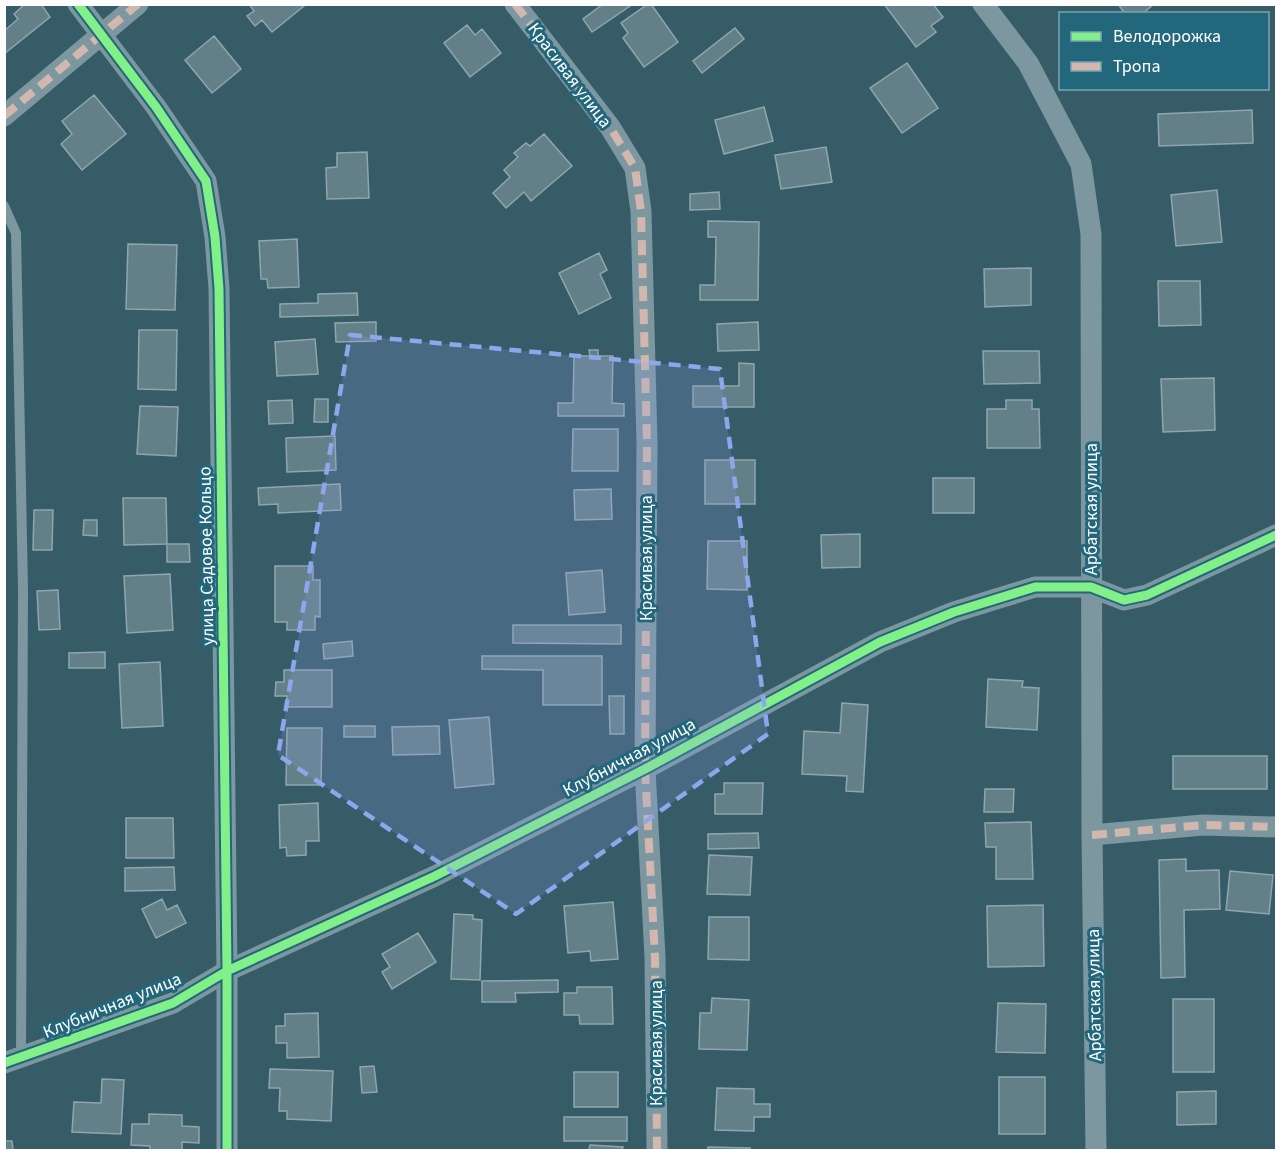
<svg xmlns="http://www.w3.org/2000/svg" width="1281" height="1155" font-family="'Source Sans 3',sans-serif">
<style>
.building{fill:#637f87;stroke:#8fa6ae;stroke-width:1.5}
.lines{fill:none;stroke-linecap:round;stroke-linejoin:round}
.lane{stroke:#7c979f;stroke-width:10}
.street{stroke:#7c979f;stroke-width:21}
.quiet{stroke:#d1b7ad;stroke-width:8;stroke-dasharray:15 8;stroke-linecap:butt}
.cycleway-casing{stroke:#22677c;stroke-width:13}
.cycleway{stroke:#82f089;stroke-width:9}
.marked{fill:#8ea6ec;fill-opacity:0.2;stroke:#8ea6ec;stroke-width:4.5;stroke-dasharray:12 8;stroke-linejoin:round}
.labels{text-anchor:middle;stroke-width:6;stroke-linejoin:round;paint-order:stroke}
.street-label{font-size:18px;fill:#fff;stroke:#22677c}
</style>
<rect width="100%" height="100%" fill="#365c68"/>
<path class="building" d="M25,4H41L50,17L4,54V31L18,19L14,14Z
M249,4H302L304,6L272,32L262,20L255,26L247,16L254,11Z
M603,4H629L630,6L592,32L583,19Z
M648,4H651L678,42L644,67L623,38L628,33L621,23Z
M884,4H933L943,17L931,26L936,32L916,47Z
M1118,4H1154L1142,14H1125Z
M467,25L475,35L482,29L501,53L470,77L444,43Z
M735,28L744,39L702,73L693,61Z
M214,36L241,69L212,93L185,60Z
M907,63L938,108L902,133L870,88Z
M94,95L126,134L82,170L61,144L72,134L62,121Z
M764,107L773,141L724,154L715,120Z
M1252,110L1253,143L1159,146L1158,114Z
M544,134L572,166L531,201L524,192L506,208L493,193L510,177L504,170L518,157L514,153L526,143L530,146Z
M826,147L832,182L781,189L775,155Z
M367,152L369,198L327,199L326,168L337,167V153Z
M1217,190L1222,242L1176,246L1171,195Z
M719,192L720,209L690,210V194Z
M708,221L759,222L758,300H700V285H715L716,237H708Z
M297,239L299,287L268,288L267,279H261L259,241Z
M128,244L177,245L175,310L126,309Z
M599,253L607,270L600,274L611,298L579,314L559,273Z
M1031,268V305L985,307L984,269Z
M1158,281H1200L1201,325L1159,326Z
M357,293L358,315L280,317V304L318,303V294Z
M376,322V341L336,342L335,323Z
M758,322L759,350L718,351L717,324Z
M139,330H177L176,390L138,389Z
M315,339L318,374L277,376L275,342Z
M589,350H598V356H613L612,403L624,404V416H558V403H573L574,356H590Z
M983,351H1039L1040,383L984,384Z
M739,363L754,364V407H693V386H739Z
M1214,378L1215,430L1163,432L1161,379Z
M315,399H328V422H314Z
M292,400L293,423L269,424L268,401Z
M1006,400H1032V409H1039L1040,448H987V409H1006Z
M140,406L178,407L176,456L137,454Z
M573,429H618V471H572Z
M335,436L336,470L287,472L286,438Z
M705,460H755V504H705Z
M933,478H974V513H933Z
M340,484L341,510L278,513V504L259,505L258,488Z
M611,489L612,519L575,520L574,490Z
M123,498H166L167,544L124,545Z
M34,510H53L52,550H33Z
M84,520H97V536L83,535Z
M860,534V567L822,568L821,535Z
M708,541H747V590L707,589Z
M167,544H189L190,562H167Z
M275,566H313V580H320V617L315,616V630H287V622H275Z
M602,570L605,612L569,615L566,573Z
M170,574L173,630L127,633L124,576Z
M58,590L60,629L39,630L37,591Z
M513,625H621V644L513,643Z
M352,641L353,656L324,659L323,644Z
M105,652V668H69V653Z
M482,656H602V705H543V670L482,669Z
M160,662L163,726L122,728L119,664Z
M284,670H332V707H286L287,696H275L276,682H284Z
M988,679L1023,681L1022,687L1039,688L1037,730L986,727Z
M609,696H624V734H610Z
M842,703L868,705L863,792L846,791L847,776L802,774L804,731L840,733Z
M489,717L494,784L455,788L449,720Z
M344,726H375V737H344Z
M439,726L440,754L393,755L392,727Z
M287,728H322L321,785H286Z
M1173,756H1267V789H1173Z
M724,783H763L762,814H715V794H724Z
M985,789H1014L1013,812H984Z
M318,803L319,841H306V855L287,856L286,847L280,848L279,805Z
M126,818H173L174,858H126Z
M1031,822L1033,879H996V847H986L985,823Z
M758,833L759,848L708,849V834Z
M709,855L752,857L750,895L707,894Z
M1186,859V871L1219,870L1220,909L1184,910L1185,977L1161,978L1159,860Z
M174,867L175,890L125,891V868Z
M1230,871L1273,875L1269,914L1226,910Z
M162,899L167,910L177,905L186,923L156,938L142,909Z
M613,902L618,959L591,961L590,951L568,953L564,906Z
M1043,905L1044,966L988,967L987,906Z
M454,914L473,915V919L482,920L480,980L451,979Z
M709,917H749V960L708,959Z
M418,933L436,962L392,989L382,972L390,967L382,954Z
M558,980V992L515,993L516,1002H482V981Z
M577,987H612L613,1024H580L579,1015H564V993H577Z
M712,998L749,1000L747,1050L699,1049L700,1013H711Z
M1173,999H1214V1072H1173Z
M998,1003L1046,1004L1045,1053L996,1052Z
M318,1013L319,1057L287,1058V1043H276V1026H285V1014Z
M374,1066L377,1092L362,1093L360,1067Z
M270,1069L333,1071L331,1121L287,1119V1111H279L280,1088H269Z
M574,1072H618V1107H574Z
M999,1077H1045V1134H999Z
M102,1079L124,1080L121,1134L72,1132L74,1102L101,1103Z
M717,1088L754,1089V1104H770V1117H754V1131L715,1130Z
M1216,1091V1124L1177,1125V1092Z
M149,1114L182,1115V1126L199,1127V1143L182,1142V1150H150V1146L131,1145L132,1124H149Z
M564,1117H627V1141H564Z
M4,1141H12L13,1150H4Z
M590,1145L623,1147L622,1150H589Z
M708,1147L750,1148V1150H708Z"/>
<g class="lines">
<path class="lane" d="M4,206L16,233L23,590L21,1059"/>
<path class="street" d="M78,4L156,107L206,181L215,237L219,289L227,971V1150
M515,4L610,127L635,168L641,211L647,443L645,769L655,957L657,1150
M983,4L1028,63L1081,164L1091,234L1092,835L1096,1150
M4,116L138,4
M1092,835L1203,825L1276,827
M4,1063L173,1003L227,971L435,876L645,769L880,642L954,612L1035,587H1091L1124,600L1147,595L1276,535"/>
<path class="quiet" d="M515,4L610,127L635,168L641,211L647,443L645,769L655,957L657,1150
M4,116L138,4
M1092,835L1203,825L1276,827"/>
<g class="cycleway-casing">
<path id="cycleway" d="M78,4L156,107L206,181L215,237L219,289L227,971V1150
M4,1063L173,1003L227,971L435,876L645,769L880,642L954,612L1035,587H1091L1124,600L1147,595L1276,535"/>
</g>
<use href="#cycleway" class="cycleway"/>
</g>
<path class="marked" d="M350,335L720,369L768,734L516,914L278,755Z"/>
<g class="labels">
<g class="street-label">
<text transform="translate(570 75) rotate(53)" y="6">Красивая улица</text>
<text transform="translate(1091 509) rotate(-90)" y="6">Арбатская улица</text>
<text transform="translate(206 556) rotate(-91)" y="6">улица Садовое Кольцо</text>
<text transform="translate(646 558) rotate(-90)" y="6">Красивая улица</text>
<text transform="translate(629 757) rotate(-28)" y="6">Клубничная улица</text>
<text transform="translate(1094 995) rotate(-91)" y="6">Арбатская улица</text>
<text transform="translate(112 1005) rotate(-22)" y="6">Клубничная улица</text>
<text transform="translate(656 1043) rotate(-90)" y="6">Красивая улица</text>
</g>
</g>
<rect width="1281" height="1155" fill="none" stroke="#ffffff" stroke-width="12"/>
<rect x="1059" y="12" width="210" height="78" fill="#22677c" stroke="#7aa4b0" stroke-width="1.5"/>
<rect x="1071" y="32" width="30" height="9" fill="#82f089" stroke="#7aa4b0" stroke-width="1.5"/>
<text x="1113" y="42" font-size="18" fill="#ffffff">Велодорожка</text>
<rect x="1071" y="62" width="30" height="9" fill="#d1b7ad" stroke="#7aa4b0" stroke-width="1.5"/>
<text x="1113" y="72" font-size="18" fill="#ffffff">Тропа</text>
</svg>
